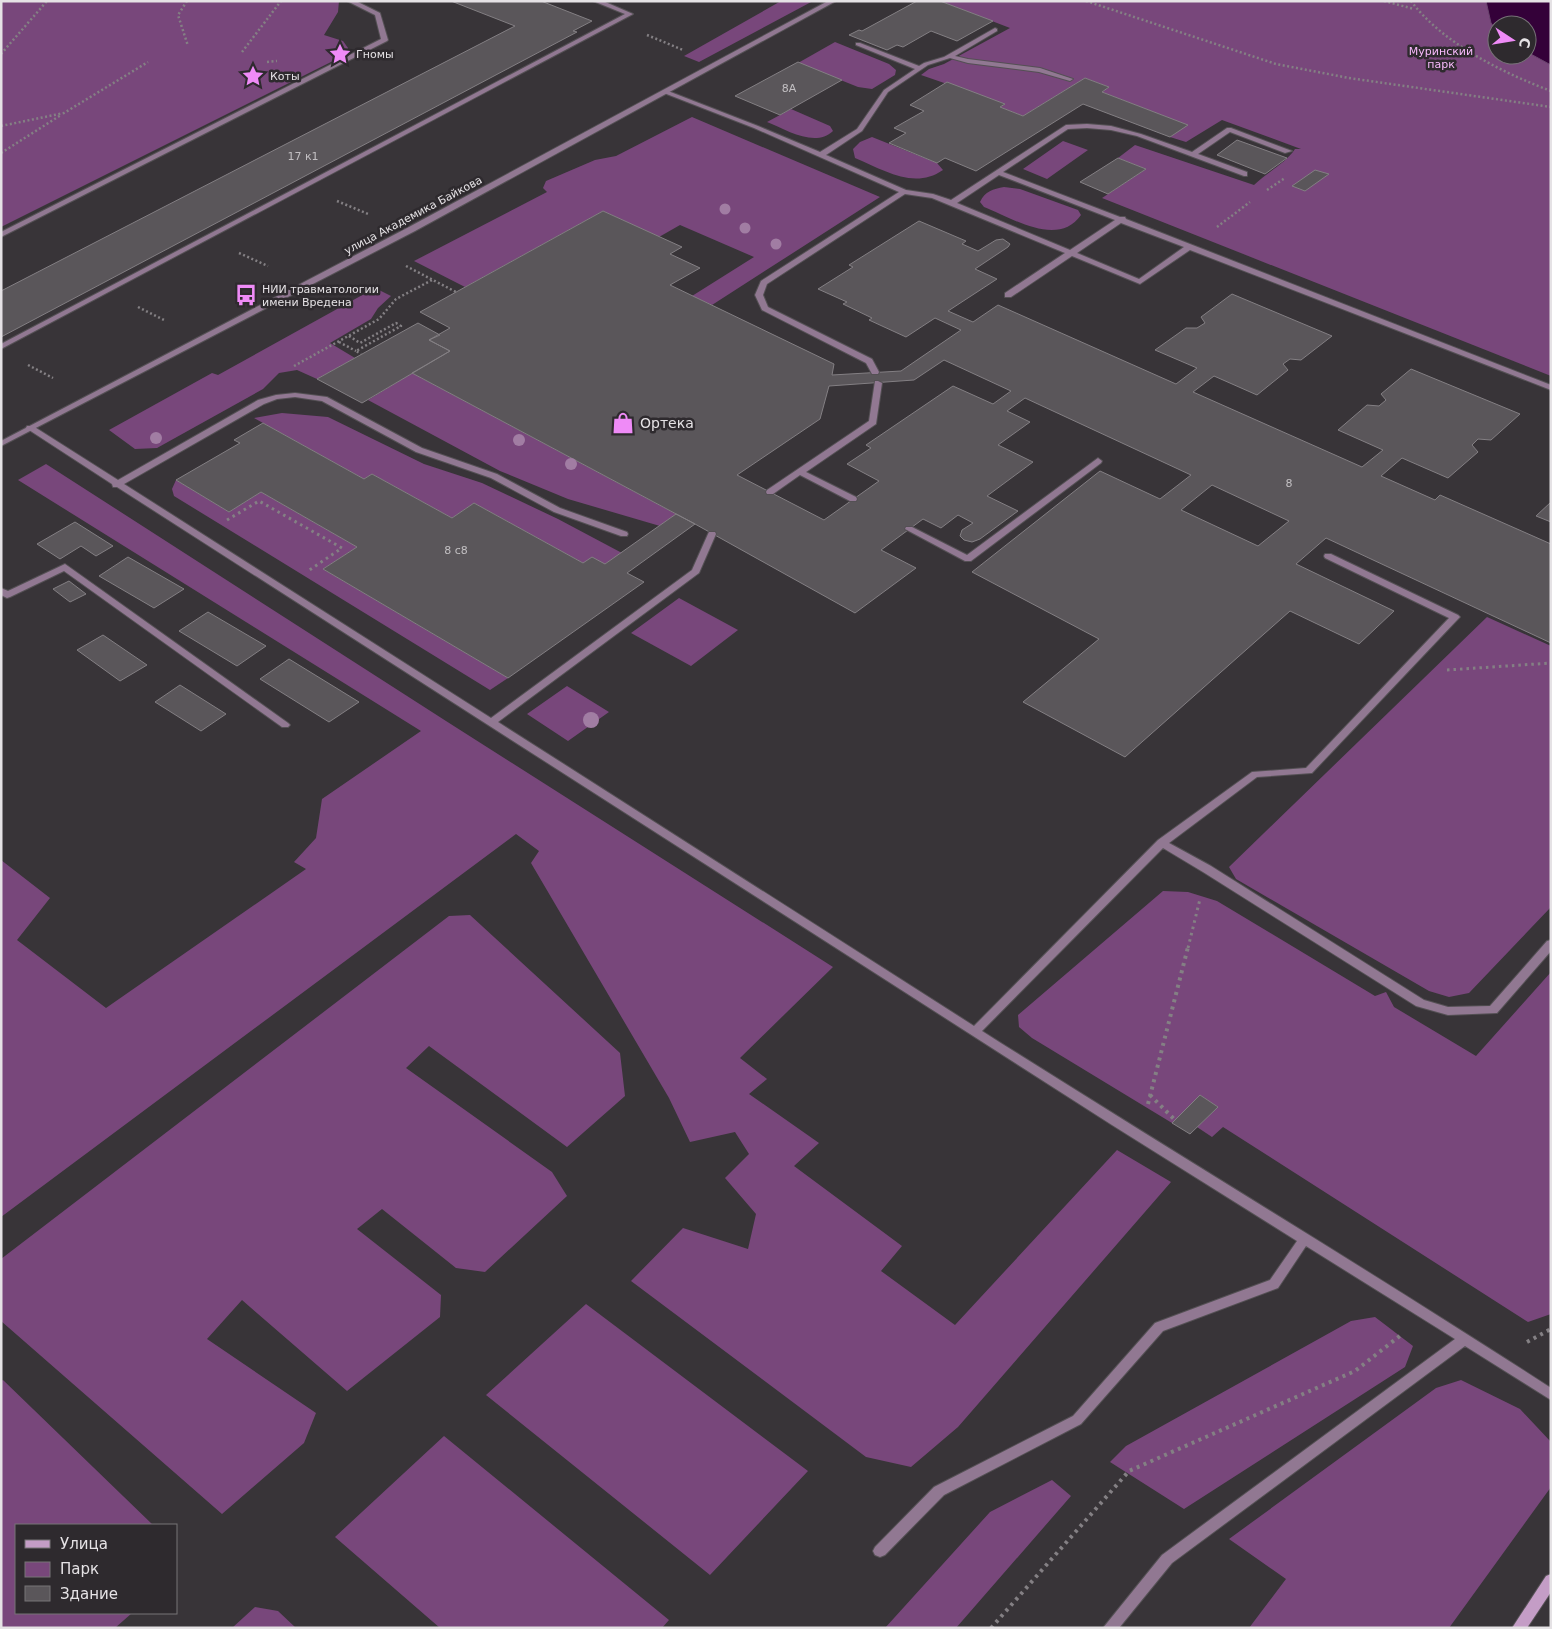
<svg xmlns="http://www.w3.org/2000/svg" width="1552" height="1629" font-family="'DejaVu Sans',sans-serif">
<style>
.green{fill:#78477b;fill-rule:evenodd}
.water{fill:#340139;stroke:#69446d}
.building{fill:#5a565a;stroke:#837f83;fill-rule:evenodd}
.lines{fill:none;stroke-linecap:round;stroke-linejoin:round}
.service-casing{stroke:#545054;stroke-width:2}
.tertiary-casing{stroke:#545054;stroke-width:2}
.secondary-casing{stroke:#545054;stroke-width:2}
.path-far2{stroke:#848084;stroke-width:2.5;stroke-dasharray:2 2.5;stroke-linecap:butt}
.path-far1{stroke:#848084;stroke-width:3;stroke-dasharray:2.5 4;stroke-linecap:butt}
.path{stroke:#848084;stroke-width:4;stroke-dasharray:3 4.5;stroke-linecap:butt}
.service{fill:#917892;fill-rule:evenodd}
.tertiary{fill:#917892;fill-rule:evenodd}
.secondary{fill:#c49dc6;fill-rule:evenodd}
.tree{fill:#a17da3}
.labels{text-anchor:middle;stroke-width:5;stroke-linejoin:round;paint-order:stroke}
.far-park-label{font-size:11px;fill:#f7b9fb;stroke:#2e2a2e}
.far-poi-label{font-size:11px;fill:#e5e2e5;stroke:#2e2a2e;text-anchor:start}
.number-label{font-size:11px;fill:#c2bfc2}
.far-street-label{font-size:11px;fill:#e5e2e5;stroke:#2e2a2e}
.poi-label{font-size:14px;fill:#e5e2e5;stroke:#2e2a2e;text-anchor:start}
</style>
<rect width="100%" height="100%" fill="#383438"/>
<path class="green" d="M1,1H339L338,12L324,35L343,41L348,48L345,55L1,227Z
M781,1H813L699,62L684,56Z
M940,1H1551V376L1102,198L1146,169L1118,158L1135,145L1254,185C1267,172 1285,164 1295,149H1301L1222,120L1186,142L1170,137L1187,125L1102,92L1109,87L1085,78L1023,116L1000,107L1005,104L921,75L929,69L944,64L1010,28ZM1497,25H1527V55H1497Z
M835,42L889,64L896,70L895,75L872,89L858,87L798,63Z
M791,109L830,126L833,131C815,148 787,130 767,122Z
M692,117L880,197L712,305L692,296L754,257L680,225L659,237L603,211L465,287L414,261L547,192L543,188L546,181L595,160L616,156Z
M872,137L937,163L943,170C914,190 884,170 855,158L853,149L860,142Z
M1063,141L1088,150L1047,179L1023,169Z
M1004,187L1020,189L1078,210L1081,215C1058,248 1012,218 984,207L980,202C985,191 993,189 1004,187Z
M375,288L391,296L378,308L371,319L330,343L355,358L317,379L297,370L279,373L263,389L157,448L135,449L109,430L212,373L218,375Z
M412,373L676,514L660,526L568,499L500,471L368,400Z
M282,413L328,417L424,464L482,483L558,519L622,553L605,564L583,563L474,503L452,518L372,474L364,479L254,418Z
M46,464L446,721L833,967L740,1058L767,1079L749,1094L819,1143L794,1166L902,1246L881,1271L955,1325L1117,1150L1171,1182L958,1427L911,1467L866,1457L631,1281L683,1228L748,1249L756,1214L725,1178L749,1154L735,1132L690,1142L669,1098L531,863L539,851L516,834L1,1217V860L50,898L17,940L106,1008L306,869L294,862L316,838L322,799L421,731L18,480Z
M176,480L229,512L261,492L357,547L323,569L508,678L490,690L174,496L172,489Z
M679,598L738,630L691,666L631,633Z
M1487,617L1551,646V907L1469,993L1449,997L1429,991L1236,879L1229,867Z
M567,686L609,712L568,741L527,714Z
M1163,891L1188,892L1217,901L1375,996L1386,992L1394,1007L1476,1056L1551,972V1314L1528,1322L1223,1127L1212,1137L1197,1127L1218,1107L1200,1095L1172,1123L1032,1038L1019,1027L1018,1015Z
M470,915L620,1053L625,1096L567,1147L429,1046L406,1068L552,1172L567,1196L485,1272L456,1268L382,1209L357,1229L441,1295L440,1317L347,1391L242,1300L207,1339L316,1413L304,1443L222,1514L1,1321V1259L449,916Z
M586,1304L808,1471L710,1575L486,1395Z
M1375,1317L1413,1346L1405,1367L1184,1509L1110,1462L1126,1446L1351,1321Z
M3,1380L153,1525H16V1613H132L115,1628H1V1381Z
M1461,1380L1520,1409L1551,1442V1487L1449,1628H1249L1286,1579L1229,1539L1436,1388Z
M444,1436L669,1620L662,1628H440L335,1537Z
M1052,1480L1071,1496L956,1628H885L990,1512Z
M255,1607L278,1611L296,1628H232Z"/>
<path class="water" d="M1486,1H1551V65L1527,52V25H1497V31L1491,23Z"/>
<path class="building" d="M451,1H541L592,21L573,31L577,32L1,337V291L515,26Z
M917,1H940L993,21L957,41L931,31L903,47L897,45L887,50L849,35L859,30L862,31Z
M798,62L842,80L780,115L735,96Z
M1085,78L1109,87L1102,92L1188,125L1170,137L1083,104L976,171L945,158L937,163L889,143L906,133L894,128L924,111L910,105L947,82L1005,104L1000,107L1023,116Z
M1237,140L1287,158L1265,174L1217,155Z
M1118,158L1146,169L1108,194L1080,182Z
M1315,170L1329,174L1305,191L1292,186Z
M603,211L682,247L670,254L700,268L670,285L834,364L832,375L901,371L961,330L935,318L906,337L869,320L872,318L843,304L847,302L818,289L853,267L849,265L919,221L966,241L962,244L978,251L996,240L1003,239L1010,244L1008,247L975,269L997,279L948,311L973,322L998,305L1176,384L1197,368L1155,350L1186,328H1197L1205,323L1201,317L1232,294L1332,336L1301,360L1290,359L1283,364L1288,370L1257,395L1214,376L1193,392L1362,467L1383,450L1338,430L1367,405L1379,406L1386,400L1381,394L1411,369L1520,414L1491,440L1478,439L1472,445L1478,452L1448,478L1402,458L1381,476L1435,500L1440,495L1551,544V643L1326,538L1296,564L1394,611L1359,644L1290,611L1125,757L1023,702L1099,639L972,572L1100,471L1160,499L1191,475L1025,398L1007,411L1030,422L998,445L1033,462L987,496L1018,511L980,539L972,542L964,540L960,536L962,530L973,523L958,515L941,528L923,519L881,550L916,568L855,613L695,524L412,373L450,351L429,340L450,328L420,312ZM944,360L1011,391L993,404L953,386L866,445L871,448L847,464L879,481L824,520L737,475L820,419L829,386L914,380ZM1212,485L1289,521L1258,546L1181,510Z
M418,323L440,335L429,340L450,351L362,403L317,379Z
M263,423L364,479L372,474L452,518L474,503L583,563L592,557L605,564L676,514L695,524L627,573L644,582L508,678L323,569L357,547L261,492L229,512L176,480L240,443L234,440Z
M1551,502V522L1536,516Z
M75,522L113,546L96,556L81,546L60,559L37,544Z
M128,557L184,589L154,608L99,576Z
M69,581L86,594L70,602L53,589Z
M208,612L266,646L237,666L179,631Z
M103,635L147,665L120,681L77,650Z
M289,659L359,702L329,722L260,679Z
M180,685L226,714L201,731L155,702Z
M1200,1095L1218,1107L1190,1134L1172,1123Z"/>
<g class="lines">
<g class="service-casing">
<path id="service" d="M347,1H356L380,13L388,40L387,41L1,237V232L381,39L375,15Z
M593,1H603L633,14L1,349V344L625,14Z
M995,28L997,29V31L955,56L968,59L1040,68L1073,79L1070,81L1039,72L968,63L950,58L928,65L888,92L862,131L826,155L906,190L933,194L951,200L1066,125L1087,124L1111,126L1141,134L1192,152L1227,128H1231L1292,151L1285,153L1230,132L1198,154L1247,172V176H1244L1137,136L1111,130L1087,128L1068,129L1003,172L1120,217H1125L1126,219L1551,385V390L1190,250L1140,284L1072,256L1011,297H1005V293L1065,253L932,198L905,194L767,284L763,295L768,307L872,359L879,372L878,374H872L866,363L762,310L755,295L761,281L899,192L754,128L664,93V91H668L758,126L820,152L857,129L884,90L915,69L856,45V43H860L919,66L924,63L944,57ZM999,175L1115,220L1070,250L957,203ZM1121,223L1184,247L1139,279L1077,253Z
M875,381H878L882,383L876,424L806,472L856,497L857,499L856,501H850L800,475L773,494H767L766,492L767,490L869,421Z
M295,393L327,397L422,448L497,474L560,508L627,532L628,534L627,536H621L554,512L491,478L416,452L322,401L295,397L277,399L264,404L124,484L491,718L692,570L708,534L709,532H715L716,534L699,573L498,722L974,1026L1158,840L1252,772L1306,768L1449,618L1325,558L1324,556L1325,554H1331L1458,615L1460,617L1458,619L1312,773L1257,777L1169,843L1211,866L1424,1000L1448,1007L1490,1006L1547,941L1551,940V951L1497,1013L1448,1015L1416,1006L1203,872L1163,848L982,1031C1171,1151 1363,1266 1551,1388V1400L1465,1346L1172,1563L1119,1628H1103L1162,1555L1455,1339L1306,1246L1278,1288L1163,1331L1081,1424L944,1495L885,1555L880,1557L875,1555L873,1551L875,1547L934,1487L1073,1416L1155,1323L1270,1280L1297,1241L1112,1125L117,487H113L112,484L26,428L27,426H33L118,480L258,400L276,395Z
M1098,458L1102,461L1101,463L971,561H965L905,529L906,527H912L967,555Z
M65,564L288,723L290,725L288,727H282L64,571L10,597L7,598L1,595V588L8,591Z"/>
</g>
<g class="tertiary-casing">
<path id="tertiary" d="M828,1H836L415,231L1,446V441L409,227Z"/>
</g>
<g class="secondary-casing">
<path id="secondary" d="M1551,1574V1592L1527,1628H1512L1546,1576Z"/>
</g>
<path class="path-far2" d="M187,1L178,15L188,46
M1086,1L1276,64L1349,78L1551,107
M1384,1L1414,9
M1411,1C1442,43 1503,73 1551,91
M647,35L683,50
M242,52L281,1
M1,54L47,1
M267,62L277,61
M1,126L64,113L148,62
M1,153L61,115
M1267,190L1285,178
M337,201L368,214
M1217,227L1250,202
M239,253L268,266
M406,266L456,292
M138,307L164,320
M349,336L360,343L396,323L401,326L356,351L361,354
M339,342L356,351
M28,365L53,378
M294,366L379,319L396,299L432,280"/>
<path class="path-far1" d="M227,520L259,501L342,548L308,571
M1447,670L1551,663
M1188,948L1200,899"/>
<path class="path" d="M1150,1095L1174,1119
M1148,1104L1188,947
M1527,1342L1551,1329
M991,1628L1129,1471L1355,1371L1401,1335"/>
<use href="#service" class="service"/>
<use href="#tertiary" class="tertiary"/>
<use href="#secondary" class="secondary"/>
</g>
<g class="tree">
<circle cx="725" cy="209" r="5.5"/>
<circle cx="745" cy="228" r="5.5"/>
<circle cx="776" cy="244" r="5.5"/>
<circle cx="156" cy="438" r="6"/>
<circle cx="519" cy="440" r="6"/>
<circle cx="571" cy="464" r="6"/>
<circle cx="591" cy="720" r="8"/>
</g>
<defs>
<g id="sight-bare" transform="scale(1.725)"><path d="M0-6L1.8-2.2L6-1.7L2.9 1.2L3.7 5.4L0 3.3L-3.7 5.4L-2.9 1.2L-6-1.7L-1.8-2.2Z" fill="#ef8bf7" stroke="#2e2a2e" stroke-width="2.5" paint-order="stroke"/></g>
<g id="bus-bare" transform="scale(1.725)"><path d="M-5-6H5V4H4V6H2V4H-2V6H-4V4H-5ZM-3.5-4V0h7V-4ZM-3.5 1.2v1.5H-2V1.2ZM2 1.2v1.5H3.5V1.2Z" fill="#ef8bf7" stroke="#2e2a2e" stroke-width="2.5" paint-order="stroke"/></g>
<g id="shop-bare" transform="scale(1.725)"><path d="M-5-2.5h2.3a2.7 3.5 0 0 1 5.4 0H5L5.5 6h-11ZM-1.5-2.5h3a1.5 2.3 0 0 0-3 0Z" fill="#ef8bf7" stroke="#2e2a2e" stroke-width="2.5" paint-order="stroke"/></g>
</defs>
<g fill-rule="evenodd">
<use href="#sight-bare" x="340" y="54"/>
<use href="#sight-bare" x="253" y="76"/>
<use href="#bus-bare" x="246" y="295"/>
<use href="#shop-bare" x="623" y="423"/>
</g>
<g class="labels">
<g class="far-park-label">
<text x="1441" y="55">Муринский<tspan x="1441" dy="13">парк</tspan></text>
</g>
<g class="far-poi-label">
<text x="356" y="58">Гномы</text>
<text x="270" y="80">Коты</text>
<text x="262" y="293">НИИ травматологии<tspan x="262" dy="13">имени Вредена</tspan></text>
</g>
<g class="number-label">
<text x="789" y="92">8А</text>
<text x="303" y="160">17 к1</text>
<text x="1289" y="487">8</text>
<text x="456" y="554">8 с8</text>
</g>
<g class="far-street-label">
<text transform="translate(413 215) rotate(-28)" y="4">улица Академика Байкова</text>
</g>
<g class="poi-label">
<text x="640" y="428">Ортека</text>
</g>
</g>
<rect width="1552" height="1629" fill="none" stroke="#e5e2e5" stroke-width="5"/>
<rect x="15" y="1524" width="162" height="90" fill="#2e2a2e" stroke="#777477"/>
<rect x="25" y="1540" width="25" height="8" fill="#c49dc6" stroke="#777477"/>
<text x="60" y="1549" font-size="15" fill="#e5e2e5">Улица</text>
<rect x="25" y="1562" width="25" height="15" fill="#78477b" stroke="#777477"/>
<text x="60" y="1574" font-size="15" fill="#e5e2e5">Парк</text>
<rect x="25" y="1586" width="25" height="15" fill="#5a565a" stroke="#777477"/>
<text x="60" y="1599" font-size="15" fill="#e5e2e5">Здание</text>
<g transform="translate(1512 40) rotate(102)"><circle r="24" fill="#2e2a2e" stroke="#777477"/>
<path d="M0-4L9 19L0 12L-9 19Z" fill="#ef8bf7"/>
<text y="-8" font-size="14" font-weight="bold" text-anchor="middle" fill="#e5e2e5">С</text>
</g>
</svg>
